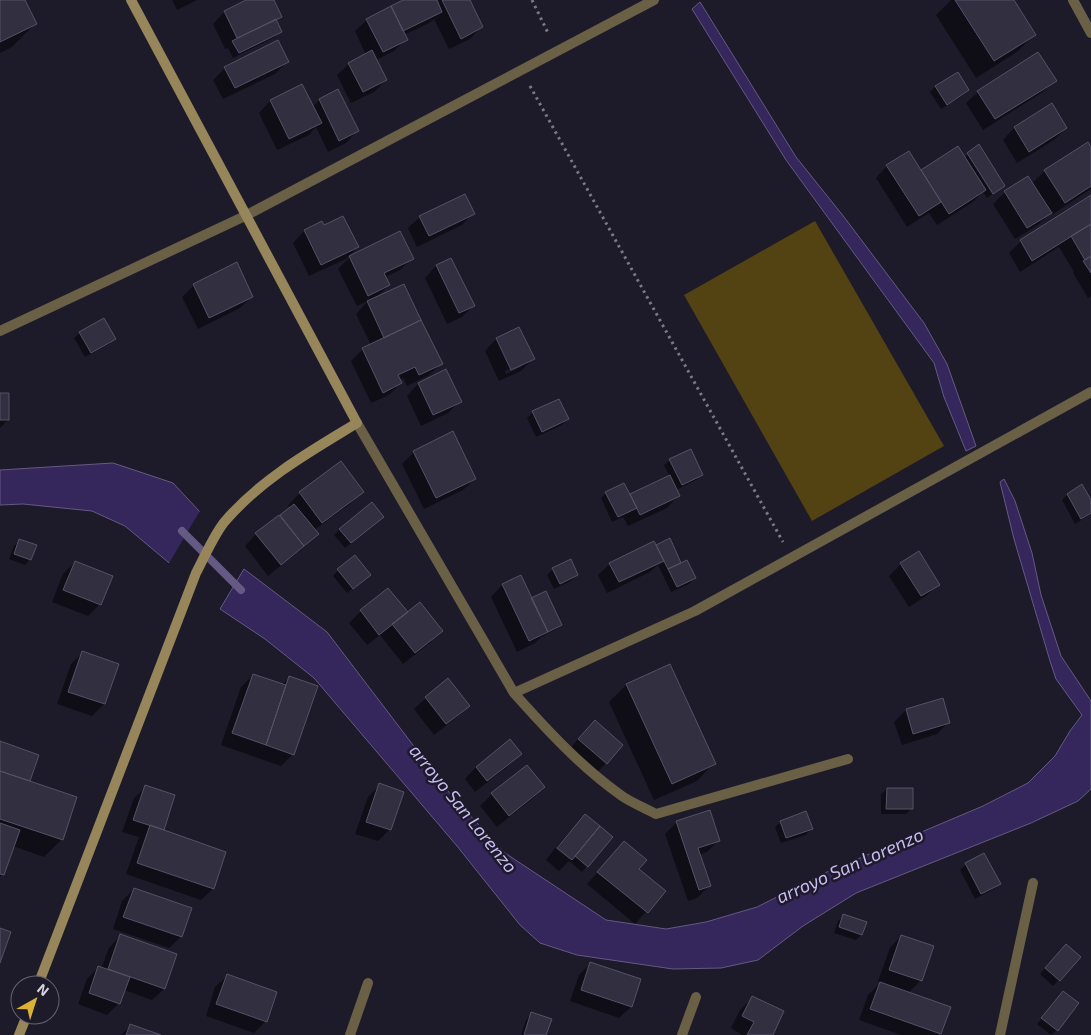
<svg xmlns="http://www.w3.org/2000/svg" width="1091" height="1035" font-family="'Exo 2',sans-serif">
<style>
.green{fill:#534212}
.water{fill:#35265c;stroke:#655a83}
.pier{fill:#1d1a2a}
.shadow{fill:#0007;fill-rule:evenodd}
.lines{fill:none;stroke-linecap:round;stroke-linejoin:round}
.stream{stroke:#655a83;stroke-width:8}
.building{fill:#322f40;stroke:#565266}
.path{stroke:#7b7986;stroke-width:3;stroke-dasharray:2.5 4;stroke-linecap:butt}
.street{stroke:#6a6045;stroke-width:10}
.secondary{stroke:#96865a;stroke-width:10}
.labels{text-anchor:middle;stroke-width:5;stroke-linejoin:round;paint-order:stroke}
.water-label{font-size:18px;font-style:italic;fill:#c8bdf2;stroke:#1d1a2a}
</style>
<rect width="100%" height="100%" fill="#1d1a2a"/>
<path class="green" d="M815,221L944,446L812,521L684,295Z"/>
<path class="water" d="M700,2L796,157L844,217L924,323L947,364L976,446L966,451L944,397L934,363L786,160L692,9Z
M113,463L173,483L201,513L174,567L125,526L92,511L23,504L0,505V470Z
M1004,479L1015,501L1032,553L1041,595L1061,656L1091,701V789L1078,801L1031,823L856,893L803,926L758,960L721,968L673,969L577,955L540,943L520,925L457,846L314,678L265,639L220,609L244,569L327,632L451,795L505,853L606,920L666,929L706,922L757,907L827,872L983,806L1028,783L1055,756L1070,731L1082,715L1056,679L1050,661L1014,539L1000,482Z"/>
<path class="pier" d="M201,509L204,514L176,568L173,570L168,565Z"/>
<path class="shadow" d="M0,0H23L35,24L12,47L0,53Z
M172,0H197L177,10Z
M249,0H272L280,16L276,21L280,32L275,37L233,58L228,48L225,49L213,24L224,12Z
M406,0H468L481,27L470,39L449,49L434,19L429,23L404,35L406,39L394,51L376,60L386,80L374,92L351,103L337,75L349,64L366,55L355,31L367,20Z
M951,0H1012L1034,35L1017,52L976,78L936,15Z
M287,62L275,74L223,99L213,80L225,68Z
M957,73L968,90L962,96L941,109L930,92L935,87Z
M1055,80L1043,92L983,130L966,103L978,92Z
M301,86L312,107L320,100L357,131L346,143L328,152L316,127L309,135L277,150L259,113L270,101Z
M1051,105L1066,128L1054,140L1017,163L1003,140L1014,128Z
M957,148L964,158L968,154L1004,185L987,198L983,192L973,202L937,225L929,213L907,227L876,178L887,166L920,172Z
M1091,149V189L1053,214L1052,211L1038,225L1015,239L993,204L1005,192L1027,178L1031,184L1045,171Z
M1091,197V296L1088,298L1073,273L1074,272L1059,247L1020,272L1009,253L1021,241Z
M473,213L462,225L417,247L408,228L420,217Z
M321,223L358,247L346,259L309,276L293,243L304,231Z
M350,257L412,258L400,270L385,277L389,285L377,297L441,364L429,375L407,386L403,378L399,380L401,383L389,395L371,403L351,361L363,349L371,345L356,314L368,301L357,306L338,269Z
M451,259L473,306L462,317L447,324L425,278L436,266Z
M194,285L252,297L240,308L198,329L182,297Z
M518,329L533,359L521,371L499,381L485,351L496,339ZM521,364V367L506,374L505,371Z
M80,333L114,339L109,344L85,357L74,338Z
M445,371L460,401L448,413L421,426L407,396L418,384Z
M0,394L8,420L0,428Z
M533,412L567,419L562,425L536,437L527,418Z
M414,452L475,479L463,490L424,509L402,464Z
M670,460L702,475L696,480L676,490L678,496L667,508L628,526L623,517L612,522L601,498L606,493L629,496L670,477L664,465Z
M362,492L350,504L314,530L318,534L312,540L268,576L245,546L256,534L291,508L288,505L300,493Z
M1067,495L1091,502V514L1075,524L1062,500Z
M377,522L345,548L334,535L340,529Z
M20,540L30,559L25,565L9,559L14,546Z
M655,546L681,564L695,578L689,584L671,592L658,565L650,572L607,593L598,575L610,564Z
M75,562L100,604L88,616L52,602L63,574Z
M901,564L938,585L926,596L909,607L889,576Z
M553,569L577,575L571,581L554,589L547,575Z
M338,570L364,580L347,593L333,576Z
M520,577L531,599L561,625L555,630L541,637L535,643L517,652L491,597L502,585Z
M388,590L407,614L441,631L430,643L403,664L380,635L367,645L349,623L361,611Z
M82,653L117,665L104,704L92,716L57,704L71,664Z
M253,675L282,685L290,677L293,754L281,766L221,745L241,687Z
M626,685L714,763L697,781L654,800L609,702Z
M426,698L468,706L457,717L434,735L414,709Z
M942,700L949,722L937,734L902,745L894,722L906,710Z
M583,733L606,763L595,775L568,751Z
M0,743L29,780L27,782L75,798L61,840L44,857L13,846L3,874L0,877Z
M520,754L508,766L475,792L465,779L476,767Z
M527,766L543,787L532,799L497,827L480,806L492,794Z
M380,785L402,793L389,830L378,841L355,834L368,797Z
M146,787L162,831L225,853L213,889L201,900L126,874L139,837L122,832L134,798Z
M887,789L911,809L906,814H881V794Z
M585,815L587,866L582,872L569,861L559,871L546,860L555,848L570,860L572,859L557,846Z
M677,822L719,840L707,852L699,855L709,886L697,898L688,901L665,834Z
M781,822L811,829L806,835L781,843L775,827Z
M624,843L637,869L665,891L635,924L587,884Z
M966,864L999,884L994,889L975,899L960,870Z
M134,889L190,909L181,937L169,948L113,929L122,901Z
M843,916L865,923L861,935L856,940L834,933L838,921Z
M120,936L164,989L152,1000L124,990L119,1003L107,1015L78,1004L87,979L98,968L101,969L109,948Z
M901,936L921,980L908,993L940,1033L938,1035H901L859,1020L868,995L881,982L878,981L890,948Z
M1060,951L1079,958L1053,986L1040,974Z
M591,963L640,980L631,1007L619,1018L570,1001L579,975Z
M227,976L266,1021L254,1033L206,1016L215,987Z
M1063,992L1057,1030L1051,1035L1037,1024Z
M752,998L771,1035H742L731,1028L740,1010Z
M531,1014L545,1035H521L526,1020Z
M130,1026L157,1035H121Z"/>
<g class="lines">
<path class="stream" d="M182,531L241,590"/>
</g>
<path class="building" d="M0,0H25L37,24L0,42Z
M246,0H274L282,17L237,38L224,11Z
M403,0H437L442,12L403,31L391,6Z
M442,0H470L483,27L461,39Z
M955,0H1014L1036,35L994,61Z
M391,6L408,40L383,52L366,19Z
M276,19L282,32L239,53L232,41Z
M278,40L289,62L235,88L224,67Z
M372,50L387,80L363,92L348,63Z
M1038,52L1057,81L995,119L977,91Z
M958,72L969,90L947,105L935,86Z
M302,84L322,123L289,139L270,100Z
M338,89L359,131L339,141L319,99Z
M1052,103L1067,128L1029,152L1014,127Z
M1088,142L1091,147V186L1065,203L1044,170Z
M979,144L1005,186L993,194L967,153Z
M958,146L986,190L949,214L921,170Z
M909,151L941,202L919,216L886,165Z
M1028,176L1052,213L1027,228L1004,191Z
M465,194L475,214L429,236L419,216Z
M1091,195V224L1032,261L1020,240Z
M343,216L359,247L321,265L304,230L322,221L324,225Z
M1091,224V256L1085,260L1071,236Z
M400,231L414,259L384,273L390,285L368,296L349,256Z
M1091,256V273L1083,261Z
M451,258L475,306L459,313L436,265Z
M237,262L253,297L209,318L193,284Z
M404,284L421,320L384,338L367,301Z
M104,318L116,339L91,353L79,332Z
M421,320L443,364L419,375L415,367L398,375L402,383L383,393L362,348Z
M519,327L535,359L511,370L496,338Z
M446,369L462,402L433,415L418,383Z
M0,393H9V420H0Z
M559,399L569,419L542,432L532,411Z
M453,431L476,479L436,498L413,451Z
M691,449L703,475L682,485L669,459Z
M341,461L364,492L322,523L299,492Z
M670,475L680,496L640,515L630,494Z
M624,483L637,508L618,517L605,492Z
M1082,484L1091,500V513L1081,519L1067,494Z
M372,502L384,517L351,543L339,529Z
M294,504L319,534L304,546L280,515Z
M279,515L304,546L281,565L255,533Z
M670,538L681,563L668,569L656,545Z
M19,539L37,545L31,560L14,554Z
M654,541L664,561L619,582L609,563Z
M919,551L940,585L921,596L900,563Z
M355,555L371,575L353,589L337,569Z
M571,559L578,575L560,584L552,568Z
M687,560L696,578L677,587L668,569Z
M75,561L113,576L101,605L63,590Z
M521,575L548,632L529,641L502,584Z
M388,588L408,612L379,635L360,610Z
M546,591L562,625L548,632L531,598Z
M420,602L443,631L415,653L392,624Z
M82,651L119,664L105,704L68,692Z
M670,664L716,764L672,784L626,684Z
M253,674L286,685L266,745L232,733Z
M289,676L318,686L294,755L266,745Z
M448,678L470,706L446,724L425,697Z
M943,698L950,723L913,734L906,709Z
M595,720L623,745L607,764L578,739Z
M510,739L522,754L487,781L476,767Z
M0,741L39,755L30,781L0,771Z
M527,765L545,787L509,816L491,793Z
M0,771L77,797L63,840L0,819Z
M379,783L404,792L391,830L366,822Z
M145,785L175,795L164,830L133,820Z
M887,788H913V809H886Z
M710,810L720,841L698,848L711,886L699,890L676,821Z
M806,811L813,829L786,838L780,821Z
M585,814L600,826L572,860L557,848Z
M0,823L20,830L4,875L0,874Z
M150,825L226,852L214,889L137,863Z
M600,826L613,837L588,867L575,856Z
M624,841L647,860L639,869L666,891L648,913L597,872Z
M984,853L1001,884L981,894L965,863Z
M134,888L192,908L182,937L123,917Z
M843,914L867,922L862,935L839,927Z
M0,928L11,932L0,963Z
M120,934L177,954L165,989L108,969Z
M901,935L934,946L922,981L889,970Z
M1066,944L1081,957L1060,981L1045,968Z
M590,962L641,979L632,1007L581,990Z
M98,966L130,977L120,1004L89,993Z
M227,974L277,992L267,1022L216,1004Z
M880,982L951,1007L941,1034L870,1009Z
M1063,991L1079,1003L1058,1031L1041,1018Z
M752,996L784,1011L773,1035H747L754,1022L742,1016Z
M531,1012L552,1019L546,1035H524Z
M130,1024L161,1035H126Z"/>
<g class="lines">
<path class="path" d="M532,0L549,35
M530,86L783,542"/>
<path class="street" d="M1073,0L1091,33
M0,331L245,216L654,0
M357,423L514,693C547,730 581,767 622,796C632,803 645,808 656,814L848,759
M514,693L695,611L1091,392
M350,1035L368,983
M682,1035L696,997
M1000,1035L1033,883"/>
<path class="secondary" d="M38,985L196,573C204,558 216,530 227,519C263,478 311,451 357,423L131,0
M19,1035L27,1015"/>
</g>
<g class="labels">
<g class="water-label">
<text transform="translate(463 809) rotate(51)" y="6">arroyo San Lorenzo</text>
<text transform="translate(850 866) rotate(-24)" y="6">arroyo San Lorenzo</text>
</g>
</g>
<g transform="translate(35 1000) rotate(39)"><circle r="24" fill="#1d1a2a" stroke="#676472"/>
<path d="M0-4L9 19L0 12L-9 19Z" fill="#dcb233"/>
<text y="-8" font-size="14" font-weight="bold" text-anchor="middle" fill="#d6d4df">N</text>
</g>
</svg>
